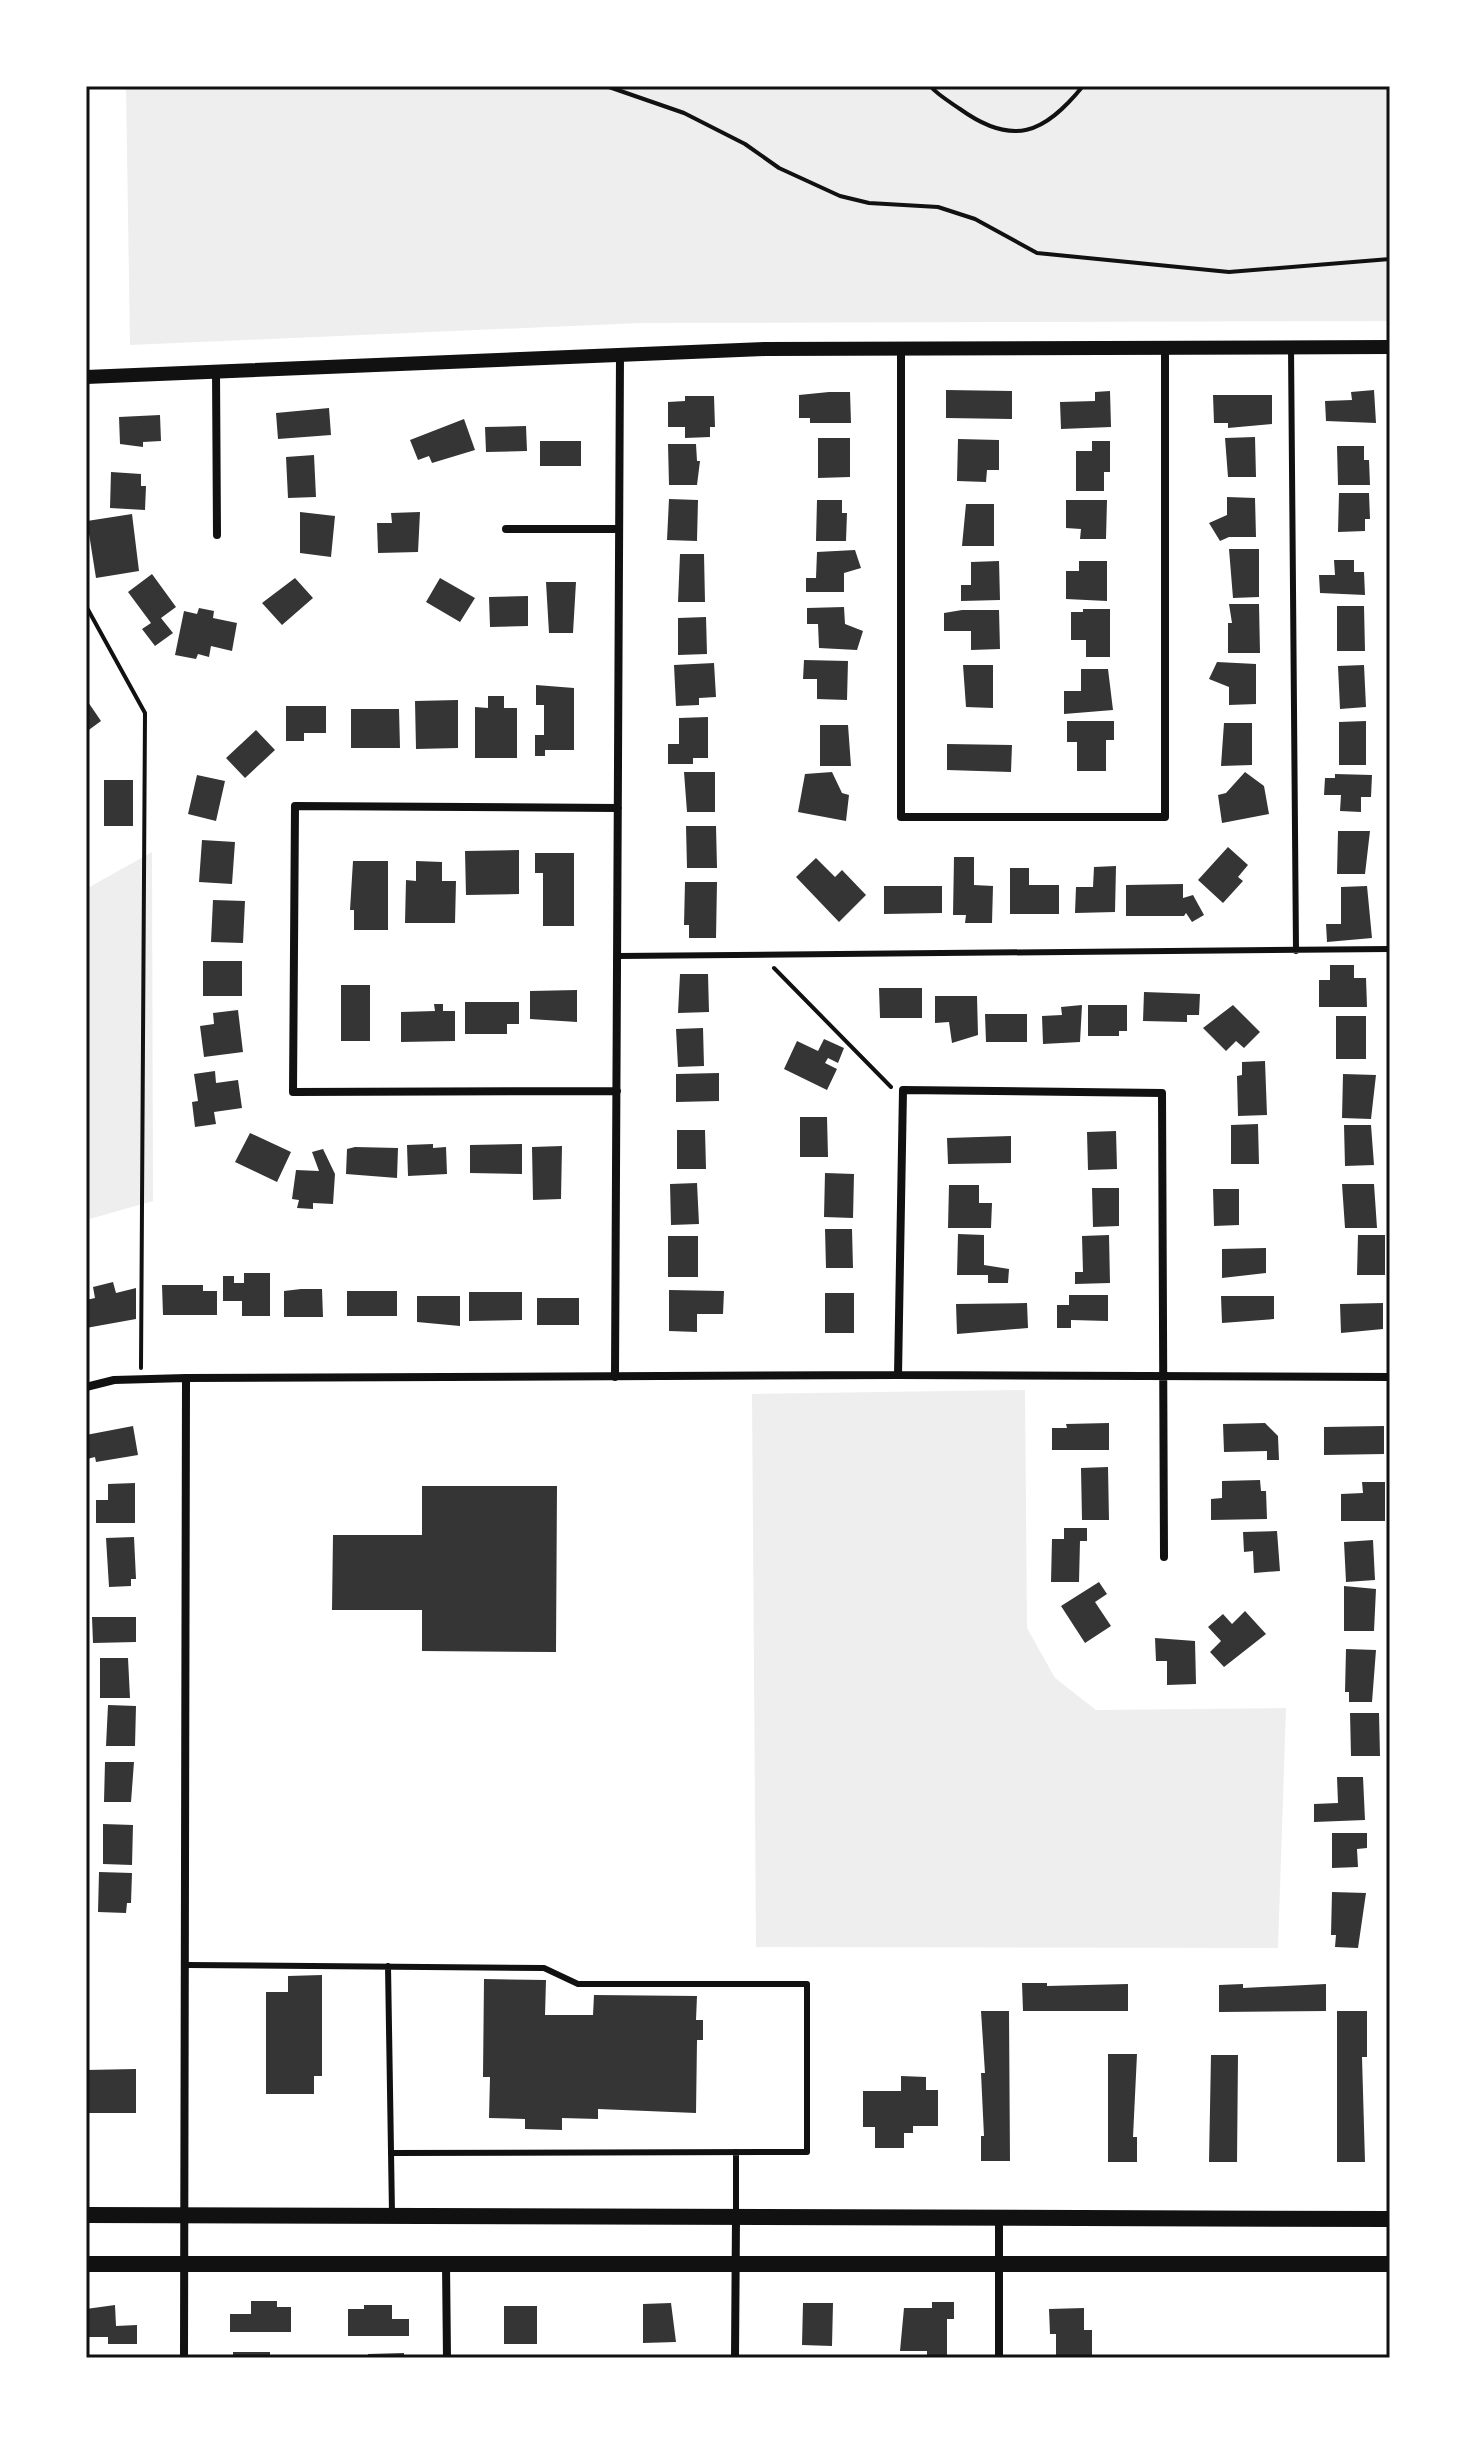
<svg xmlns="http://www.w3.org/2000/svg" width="1476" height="2444" font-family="Cabin,sans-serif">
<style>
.green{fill:#eee}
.building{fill:#353535}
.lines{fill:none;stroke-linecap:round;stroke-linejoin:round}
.path{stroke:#111;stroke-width:4}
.service{stroke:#111;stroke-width:6}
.minor{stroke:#111;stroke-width:8}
.tertiary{stroke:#111;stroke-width:14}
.secondary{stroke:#111;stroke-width:16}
.neatline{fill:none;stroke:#111;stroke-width:3}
</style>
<rect width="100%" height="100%" fill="#fff"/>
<path class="green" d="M126,86H1390V321L640,323L130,345Z
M152,852L153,1201L86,1220V889Z
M1025,1390L1027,1628L1055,1678L1096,1710L1286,1708L1278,1948L756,1947L752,1394Z"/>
<path class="building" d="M946,390L1012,391V419L946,418Z
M1374,390L1376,423L1326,421L1325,401L1352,400L1351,392Z
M1110,391L1111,427L1061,429L1060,402L1095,401V392Z
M829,392H850L851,423H810V418H799V395Z
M1213,395H1272V424L1228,428V423H1214Z
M685,396H714L715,427H710V437L685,438V427H668V402L685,401Z
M329,408L331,435L278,439L276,413Z
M160,415L161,441L143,442V447L120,444L119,417Z
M464,419L475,450L432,463L429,456L418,460L410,440Z
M526,426L527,451L486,452L485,427Z
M1255,437L1256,477H1228L1225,438Z
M818,438H850V477L818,478Z
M958,439L999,440V470H987L986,482L957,481Z
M540,441H581V466H540Z
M1092,441H1110V472H1104V491H1076V451H1092Z
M668,444H696L697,461H700L697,485H669Z
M1337,446H1364V460H1369L1370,485H1338Z
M314,455L316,497L288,498L286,457Z
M111,472L141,474V486H146L145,510L110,508Z
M1339,493H1369L1370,519H1365V531L1338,532Z
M1227,497L1255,498L1256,537H1229L1220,541L1209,523L1227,515Z
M669,499L698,500L697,541L667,540Z
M817,500H842V513H847L846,541H816Z
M1066,500H1107L1106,539H1080L1081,529L1066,528Z
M966,504H994V546H962Z
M300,512L335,516L331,557L300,553Z
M420,512L418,552L378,553L377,523H392L391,513Z
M132,514L139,571L96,578L87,521Z
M1229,549H1259V597L1233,598Z
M855,550L861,568L844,573V592H806V578H816L817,552Z
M680,554H704L705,602H678Z
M1334,560H1354V572H1364L1365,595L1320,593L1319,575H1335Z
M999,561L1000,600L961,601V585H971V562Z
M1079,561H1107V601L1066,599V571H1079Z
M152,574L176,607L161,618L173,633L155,646L142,629L151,623L128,592Z
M295,578L313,598L282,625L262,603Z
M440,578L475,598L460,622L426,602Z
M546,582H576L573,633H549Z
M528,596V626L490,627L489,597Z
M1229,604H1259L1260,653H1228V623H1232Z
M1337,606H1364L1365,651H1337Z
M844,607L845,624L863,631L857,650L819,648L818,624H807V608Z
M199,608L214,611L213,618L237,623L232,651L211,646L209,657L198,654L196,659L175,655L184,611L197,614Z
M1083,609H1110V657H1086V640H1071V612H1083Z
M962,610H999L1000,649L971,650V631H944V613Z
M706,617L707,654L678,655V618Z
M804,660L848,661L847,700L817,699V679H803Z
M1217,662L1256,664V704L1229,705V687L1209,679Z
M714,663L716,697L699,698V705L676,706L674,665Z
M963,665H993V708L966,707Z
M1364,665L1366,707L1340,709L1338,666Z
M1081,669H1108L1113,710L1064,714V691H1081Z
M536,685L574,688V750H545V756H535V735H544V705H536Z
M488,696H504V708H517V758H475V707L488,708Z
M86,699L101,721L86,732Z
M458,700V748L416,749L415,701Z
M286,706H326V733H304V741H286Z
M351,709H399L400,748H351Z
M708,717V758H693V764H668V744H679V718Z
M1067,721H1114V740H1106V771H1077V742H1067Z
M1366,721V765H1339V722Z
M1224,723H1252V765L1221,766Z
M820,725H848L851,766H820Z
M256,730L275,750L245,778L226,758Z
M947,744L1012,745L1011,772L947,770Z
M684,772H715V812H687Z
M832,772L842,793L849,795L846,821L798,812L805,774Z
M1245,772L1264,786L1269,814L1222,823L1218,795L1226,793Z
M1335,774L1372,775L1371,797H1361V812L1340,811L1341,795H1324L1325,778H1335Z
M197,775L225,781L216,821L188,814Z
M104,780H133V826H104Z
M686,826H716L717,868H687Z
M1338,831H1370L1365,874H1337Z
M202,840L235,842L232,884L199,882Z
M1228,847L1248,865L1238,877L1243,881L1223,903L1198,880Z
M519,850V894L466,895L465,851Z
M535,853H574V926H543V873H535Z
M954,857H974V885L993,886L992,923H965L966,915H953Z
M816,858L835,877L842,870L866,895L839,922L796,877Z
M353,861H388V930H354V910H350Z
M416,861L442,862V881H456L455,923H405L406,880L416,881Z
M1116,866L1115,912L1075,913L1076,887H1093L1094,867Z
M1010,868H1029V885H1059V914H1010Z
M685,882H717L716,938H689V925H684Z
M1183,884V898L1193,895L1204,915L1192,922L1186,913L1184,916H1126V885Z
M884,886H942V913L884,914Z
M1367,886L1372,938L1327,942L1326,924H1341V887Z
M213,900L245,901L243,943L211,942Z
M203,961H242V996H203Z
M1330,965H1354V978H1366L1367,1007H1319V980H1330Z
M680,974H708L709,1012L678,1013Z
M341,985H370V1041H341Z
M879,988H922V1018H880Z
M577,990V1022L530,1019V991Z
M1144,992L1200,994L1199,1015H1187V1022L1143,1021Z
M935,996H977L978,1035L952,1043L949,1022L935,1023Z
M465,1002H519V1024H507V1034H465Z
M434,1004H443V1011H455V1041L401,1042V1012L435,1011Z
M1082,1005L1080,1042L1043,1044L1042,1016L1062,1015L1061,1007Z
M1088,1005H1127V1031H1119V1036H1088Z
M1233,1005L1260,1032L1244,1048L1236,1041L1226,1051L1203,1028Z
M238,1010L243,1052L204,1057L200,1026L214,1024L213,1013Z
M985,1014H1027V1042H986Z
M1336,1016H1366V1059H1336Z
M703,1028L704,1066L678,1067L676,1029Z
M824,1039L844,1048L838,1063L828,1058L825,1063L837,1069L827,1090L784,1069L797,1041L818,1051Z
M1265,1061L1267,1115L1238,1116L1237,1076L1242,1075V1062Z
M215,1071L216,1083L238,1080L242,1108L214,1112L216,1124L195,1127L192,1102L198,1101L194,1074Z
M719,1073V1101L676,1102V1074Z
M1343,1074L1376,1075L1371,1119L1342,1118Z
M800,1117H827L828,1157H800Z
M1258,1124L1259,1164H1231V1125Z
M1344,1125H1371L1374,1165L1345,1166Z
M677,1130H705L706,1169H677Z
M1116,1131L1117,1169L1088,1170L1087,1132Z
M250,1133L291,1152L277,1182L235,1162Z
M1011,1136V1163L948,1164L947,1138Z
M433,1144V1148L446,1147L447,1174L408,1176L407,1145Z
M522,1144V1174L470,1173V1145Z
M562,1146L561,1199L533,1200L532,1147Z
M355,1147L398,1148L397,1178L346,1174L347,1149Z
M323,1149L335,1174L333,1204L313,1203V1209L297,1208L299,1200L292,1199L296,1170L319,1171L312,1152Z
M825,1173L854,1174L853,1218L824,1217Z
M697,1183L699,1224L671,1225L670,1184Z
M1342,1184H1374L1377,1228H1345Z
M949,1185H979V1203H992L991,1228H948Z
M1092,1188H1119V1226L1093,1227Z
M1213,1189H1239V1225L1214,1226Z
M825,1229H852L853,1268H826Z
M958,1234L984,1235V1265L1009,1269L1008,1283H988V1275H957Z
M1109,1235L1110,1283L1075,1284V1272H1083L1082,1236Z
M1358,1235H1385V1275H1357Z
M668,1236H698V1277H668Z
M1266,1248V1273L1222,1278V1249Z
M244,1273H270V1316H242V1301H223V1276H234V1283H244Z
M113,1282L116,1293L136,1288V1319L86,1328V1300L95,1298L93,1287Z
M162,1285H203V1291H217V1315H163Z
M301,1289H322L323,1317H284V1291Z
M669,1290L724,1291L723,1314H697V1332L669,1331Z
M347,1291H397V1316H347Z
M469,1292H522V1320L469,1321Z
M825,1293H854V1333H825Z
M1069,1295H1108V1321L1071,1320V1328H1057V1305H1069Z
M417,1296H460V1326L417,1322Z
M1221,1296H1274V1319L1222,1323Z
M537,1298H579V1325H537Z
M1027,1303L1028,1328L957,1334L956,1304Z
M1383,1303V1329L1341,1333L1340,1304Z
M1109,1423V1450H1052V1428H1067L1066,1424Z
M1265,1423L1278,1436L1279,1460H1267V1451L1224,1452L1223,1424Z
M133,1426L138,1455L96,1462L95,1457L87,1459L86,1435Z
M1384,1426V1454L1324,1455V1427Z
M1108,1467L1109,1520H1082L1081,1468Z
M1260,1480L1261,1491H1266L1267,1519L1211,1520V1499L1222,1498V1481Z
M1362,1482H1385V1521H1341V1494L1363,1493Z
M135,1483V1523H96V1500H108V1484Z
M422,1486H557L556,1652L422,1651V1610H332L333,1535H422Z
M1064,1528H1087V1541H1080L1079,1582H1051L1052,1539H1064Z
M1277,1531L1280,1571L1254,1573L1253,1551L1244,1552L1243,1532Z
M134,1537L136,1579H131V1586L109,1587L106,1538Z
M1373,1540L1375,1580L1346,1582L1344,1542Z
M1099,1582L1107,1594L1095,1602L1111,1626L1085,1643L1061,1606Z
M1344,1586L1376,1589L1374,1631H1344Z
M1245,1611L1266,1634L1224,1667L1210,1652L1221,1641L1208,1627L1223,1614L1232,1624Z
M92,1617H136V1642L93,1643Z
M1155,1638L1195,1641L1196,1684L1167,1685V1661H1156Z
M1346,1649L1376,1650L1372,1702H1349V1692H1345Z
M100,1658H128L130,1698H100Z
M108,1705L136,1706L135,1746H106Z
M1350,1713H1379L1380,1756H1351Z
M105,1762H134L131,1802H104Z
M1337,1777H1363L1365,1820L1314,1822V1804L1338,1803Z
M103,1824L133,1825L132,1865L103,1864Z
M1332,1833H1367V1848L1357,1849L1358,1867L1332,1868Z
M99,1872L132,1873L131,1903H127L126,1913L98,1912Z
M1332,1892L1366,1893L1358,1948L1335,1947L1336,1935H1331Z
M322,1975V2076H314V2094H266V1992H288V1976Z
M484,1979L546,1980L545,2015H593L594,1995L697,1996L696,2020H703V2040H697L696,2113L598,2109V2119L562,2118V2130L525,2129V2119L489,2118L490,2077H483Z
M1022,1983H1047V1986L1128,1984V2011H1023Z
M1243,1984V1988L1326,1984V2011L1219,2012V1985Z
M981,2011H1009L1010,2161H981V2136H984L981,2073H985Z
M1337,2011H1367V2057H1362L1365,2162H1337Z
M1108,2054H1137L1133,2137H1137V2162H1108Z
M1211,2055H1238L1237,2162H1209Z
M136,2069V2113H86V2070Z
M901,2076L926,2077V2090H938V2126H913V2133H904V2148H875V2127H863V2091H901Z
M251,2301H277V2307H291V2332H230V2314H251Z
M932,2302H954V2319H947V2358H927V2351H900L904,2308H932Z
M671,2303L676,2342L643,2343V2304Z
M803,2303H833L832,2346L802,2345Z
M115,2305L116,2326L137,2325V2344H108V2337H86V2309Z
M364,2305H392V2319H409V2336H348V2309H364Z
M504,2306H537V2344H504Z
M1084,2308V2330H1092V2356L1056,2357V2334H1050L1049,2309Z
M233,2352H270V2358H233Z
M404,2353V2358H368V2354Z"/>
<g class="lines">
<path class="path" d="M930,86C938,95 950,102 960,109C1013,147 1044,134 1083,86
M609,87L684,113L745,144L779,168L840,196L869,203L938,207L975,219L1037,253L1229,272L1390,259
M86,606L145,713L141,1368
M774,968L891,1087"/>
<path class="service" d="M1291,347L1296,951
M618,956L1390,949
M187,1965L544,1968L578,1984H807V2152L391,2153
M388,1966L392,2213
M736,2152V2216"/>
<path class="minor" d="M901,347V817H1165V347
M216,371L217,535
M506,529H619
M617,1091L293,1092L295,806L618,808
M898,1375L903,1090L1162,1093L1164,1557
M615,1377L620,355
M86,1387L114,1380L186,1378L898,1375L1390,1377
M999,2218V2358
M446,2263L447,2358
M184,2358L186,1378
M735,2358L736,2217"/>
<path class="tertiary" d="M86,377L765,349L1390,347"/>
<path class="secondary" d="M86,2215L1390,2219
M86,2264H1390"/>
</g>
<rect width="1476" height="2444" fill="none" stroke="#ffffff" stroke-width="176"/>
<rect x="88" y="88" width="1300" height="2268" class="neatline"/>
</svg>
